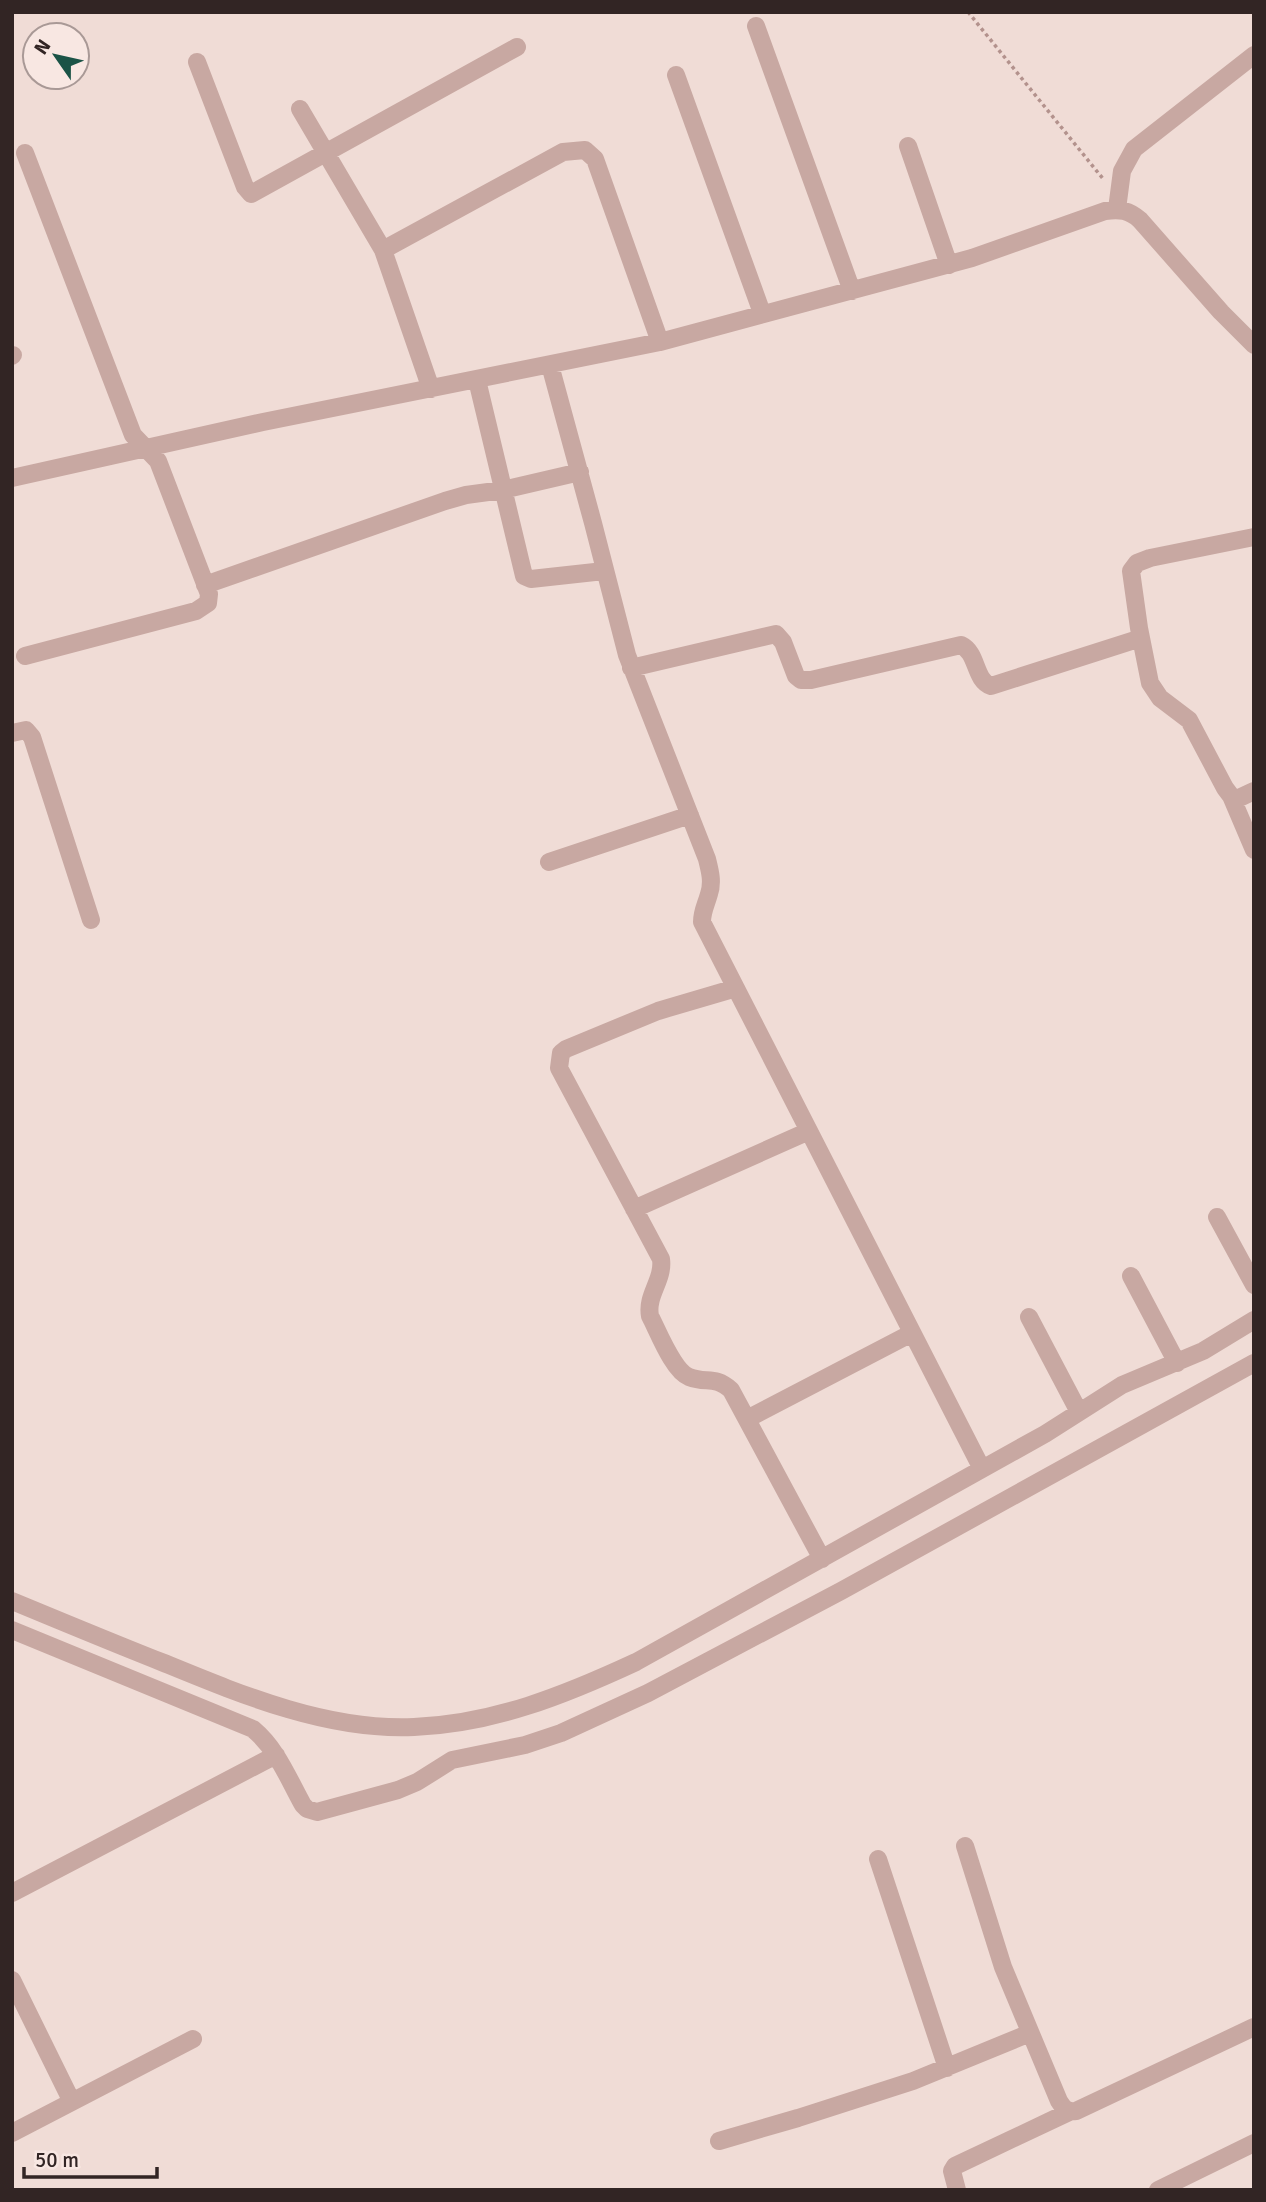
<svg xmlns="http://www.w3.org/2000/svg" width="1266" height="2202" font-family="Signika,sans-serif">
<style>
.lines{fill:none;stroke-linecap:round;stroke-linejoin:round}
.path{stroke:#b3928d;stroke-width:3.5;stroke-dasharray:3.5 3.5;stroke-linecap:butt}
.minor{stroke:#c8a8a2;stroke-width:18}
</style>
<rect width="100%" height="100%" fill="#f0dcd6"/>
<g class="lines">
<path class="path" d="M968,12L1104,180"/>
<path class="minor" d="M756,26L852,291
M197,62L245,187L251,194L517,47
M676,75L762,313
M300,109L383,250L431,389
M908,146L949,265
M1117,209L1122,171L1134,149L1254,55
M383,250L563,152L585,150L595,159L660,342
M12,356L13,355
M550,365L593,523L627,655L707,859C710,871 713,882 709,894C706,905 702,911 702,922L982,1469
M477,380L524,576L531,579L604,571
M12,478L263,422L660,342L972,258L1105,211C1120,209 1129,210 1140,220L1221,312L1254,345
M1254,537L1150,558L1137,563L1131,571L1139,628L1150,683L1160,698L1189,720L1225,788L1231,796L1239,798L1254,791
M205,585L445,501L466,495L503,490L580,472
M25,656L196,611L208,603L209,594L158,461L133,435L25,153
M631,668L776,634L783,642L796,676L801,680H811L961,645C978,653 974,680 991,686L1141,638
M12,733L26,730L32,737L91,920
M1231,796L1254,850
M549,862L690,815
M736,988L658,1011L566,1049L561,1053L559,1068L661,1259C664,1280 646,1295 650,1316C658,1331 673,1371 689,1377C707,1384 714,1375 731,1390L822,1559
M634,1209L809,1131
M1217,1217L1254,1285
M1131,1276L1177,1363
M1029,1317L1079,1412
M747,1419L912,1333
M12,1601C63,1622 113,1643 164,1663C242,1695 328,1731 414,1727C493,1724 565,1695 636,1662L1045,1434L1122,1385L1203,1351L1254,1320
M12,1630L253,1729C277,1749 288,1778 303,1805L307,1809L317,1812L398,1790L417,1782L452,1760L525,1745L561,1733L648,1693L841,1591L1254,1363
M965,1846L1003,1967L1059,2101C1064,2109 1067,2112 1076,2111L1254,2027
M878,1859L947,2068
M12,1893L276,1755
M12,1980L72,2102
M12,2133L193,2039
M719,2141L798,2118L913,2081L1030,2033
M957,2190L952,2171L955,2166L1069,2112
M1158,2190L1254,2143"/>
</g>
<rect width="1266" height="2202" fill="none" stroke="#322524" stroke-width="28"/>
<g transform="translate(56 56) rotate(304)"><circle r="33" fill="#f8e7e2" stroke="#a99996" stroke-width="2"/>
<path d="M0-5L12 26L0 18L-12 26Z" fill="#1b5346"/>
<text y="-10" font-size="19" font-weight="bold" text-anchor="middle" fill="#322524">N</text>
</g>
<path d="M24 2167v10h133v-10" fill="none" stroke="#322524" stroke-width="3.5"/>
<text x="35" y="2167" font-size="21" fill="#322524" stroke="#f8e7e2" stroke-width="5" paint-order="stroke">50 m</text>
</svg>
